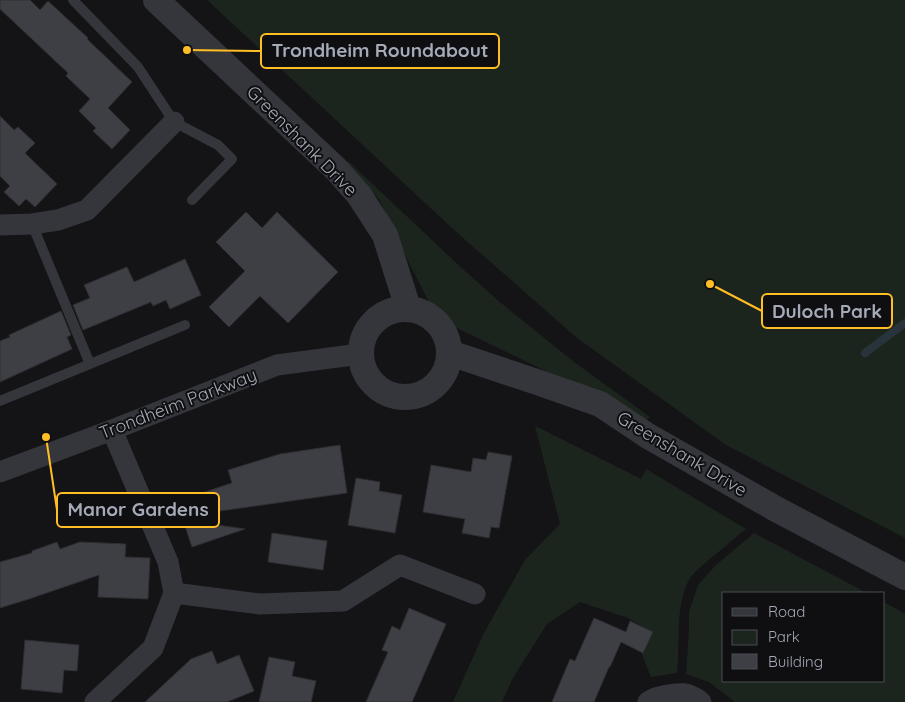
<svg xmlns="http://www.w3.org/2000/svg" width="905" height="702" font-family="Quicksand,sans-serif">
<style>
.green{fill:#1c251d}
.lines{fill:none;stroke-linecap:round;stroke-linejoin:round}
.stream{stroke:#29333c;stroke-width:8}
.building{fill:#3e3f44;stroke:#2e2e33}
.service{stroke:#35363c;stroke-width:10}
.minor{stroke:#35363c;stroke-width:21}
.tertiary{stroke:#35363c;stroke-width:26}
.labels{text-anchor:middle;stroke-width:4;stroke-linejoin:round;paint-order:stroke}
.street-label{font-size:18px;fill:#a5aab8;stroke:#0f0f11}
.leader{fill:none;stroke:#ffbe24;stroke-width:2}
.callout-dot{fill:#ffbe24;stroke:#0f0f11;stroke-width:2}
.callout{fill:#0f0f11;stroke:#ffbe24;stroke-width:2}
.callout-label{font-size:19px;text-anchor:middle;font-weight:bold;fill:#a5aab8}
</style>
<rect width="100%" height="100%" fill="#141416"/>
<path class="green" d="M207,0H905V538L726,445L577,338L453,229Z
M348,161L465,271L501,303L574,362L650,417L646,420L453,326L431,306L410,265L379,199L344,165Z
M535,426L641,479L646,469L746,529C734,539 722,549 710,559C704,564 695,571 690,578C674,606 681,642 677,673L651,677L641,652L650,631L628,618L580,602L547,624L513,678L502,702H453L484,633L525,560L560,524Z
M754,533L867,593H724V681H884V602L905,614V702H735L709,682L686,674L689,631V612L698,585L716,565Z"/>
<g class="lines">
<path class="stream" d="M865,353L905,323"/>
</g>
<path class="building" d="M0,0H30L40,10L48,1L88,38L87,39L132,82L108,108L130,130L112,149L93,131L96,128L79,111L90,99L66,76L68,73L0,9Z
M0,116L14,130L18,127L35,143L25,153L57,184L35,207L26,199L19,206L4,192L10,186L0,176Z
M246,212L262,228L277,212L338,272L288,323L260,296L229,327L209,307L245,271L216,242Z
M185,259L201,295L170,309L166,300L153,306L151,302L83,330L73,305L90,298L84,285L127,267L134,282Z
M61,311L71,335L67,337L72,349L0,382V341L10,337L9,335Z
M340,445L347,493L206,513L199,494L232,483L228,470L280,454Z
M488,452L512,456L499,528L491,527L489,538L462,533L465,519L423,512L431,465L471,472L473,458L486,460Z
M356,478L380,482L379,491L402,495L395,533L348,525Z
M183,520L245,529L192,547Z
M272,533L327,541L323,570L268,562Z
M57,542L60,549L80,542L126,544L125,557L150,558L148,599L98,597L99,575L29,599L0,608V562L32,553V551Z
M409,608L446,624L412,702H366L388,652L382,650L392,626L400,630Z
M594,618L626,632L630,621L653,632L643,653L621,642L610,667H609L594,702H552L570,659L575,661Z
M25,640L79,645L77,671L64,670L62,693L21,689Z
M212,651L217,664L239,655L254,691L227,702H145L191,659Z
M269,657L295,662L292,676L316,681L311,702H259Z"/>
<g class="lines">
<path class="service" d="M73,0L138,67L174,122L218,145L232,159L192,200
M32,224L90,364
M0,401L185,325"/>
<path class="minor" d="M0,225L32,224L58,220L87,210L174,122
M0,472L112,430L277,365L360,354
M174,593L260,604L343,601L400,565L475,594
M95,702L153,648L174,593L168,562L112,430
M648,702C653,698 657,697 663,696C679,693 687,691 701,702"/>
<path class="tertiary" d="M156,0L336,169L359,195L385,235L408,308
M361 353a44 44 0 1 1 88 0a44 44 0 1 1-88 0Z
M450,353L534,381L600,404L648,436L776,509L905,577"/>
</g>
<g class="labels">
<g class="street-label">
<text transform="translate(302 141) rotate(45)" y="6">Greenshank Drive</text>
<text transform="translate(178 404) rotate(-21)" y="6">Trondheim Parkway</text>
<text transform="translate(682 454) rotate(31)" y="6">Greenshank Drive</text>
</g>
</g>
<path class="leader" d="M187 50L261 51M710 284L762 311M46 437L57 510"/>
<g class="callout-dot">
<circle cx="187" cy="50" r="5"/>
<circle cx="710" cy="284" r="5"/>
<circle cx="46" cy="437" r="5"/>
</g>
<g class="callout">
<rect x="261" y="34" width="238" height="34" rx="5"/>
<rect x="762" y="294" width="130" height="34" rx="5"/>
<rect x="57" y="493" width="162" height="34" rx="5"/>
</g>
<g class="callout-label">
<text x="380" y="57">Trondheim Roundabout</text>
<text x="827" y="318">Duloch Park</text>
<text x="138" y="516">Manor Gardens</text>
</g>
<rect x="722" y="592" width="162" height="90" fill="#0f0f11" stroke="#4b4d54"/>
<rect x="732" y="608" width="25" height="8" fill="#35363c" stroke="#4b4d54"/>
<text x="768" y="617" font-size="15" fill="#a5aab8">Road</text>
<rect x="732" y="630" width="25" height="15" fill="#1c251d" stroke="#4b4d54"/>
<text x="768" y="642" font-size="15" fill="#a5aab8">Park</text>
<rect x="732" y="654" width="25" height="15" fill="#3e3f44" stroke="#4b4d54"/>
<text x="768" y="667" font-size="15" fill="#a5aab8">Building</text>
</svg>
